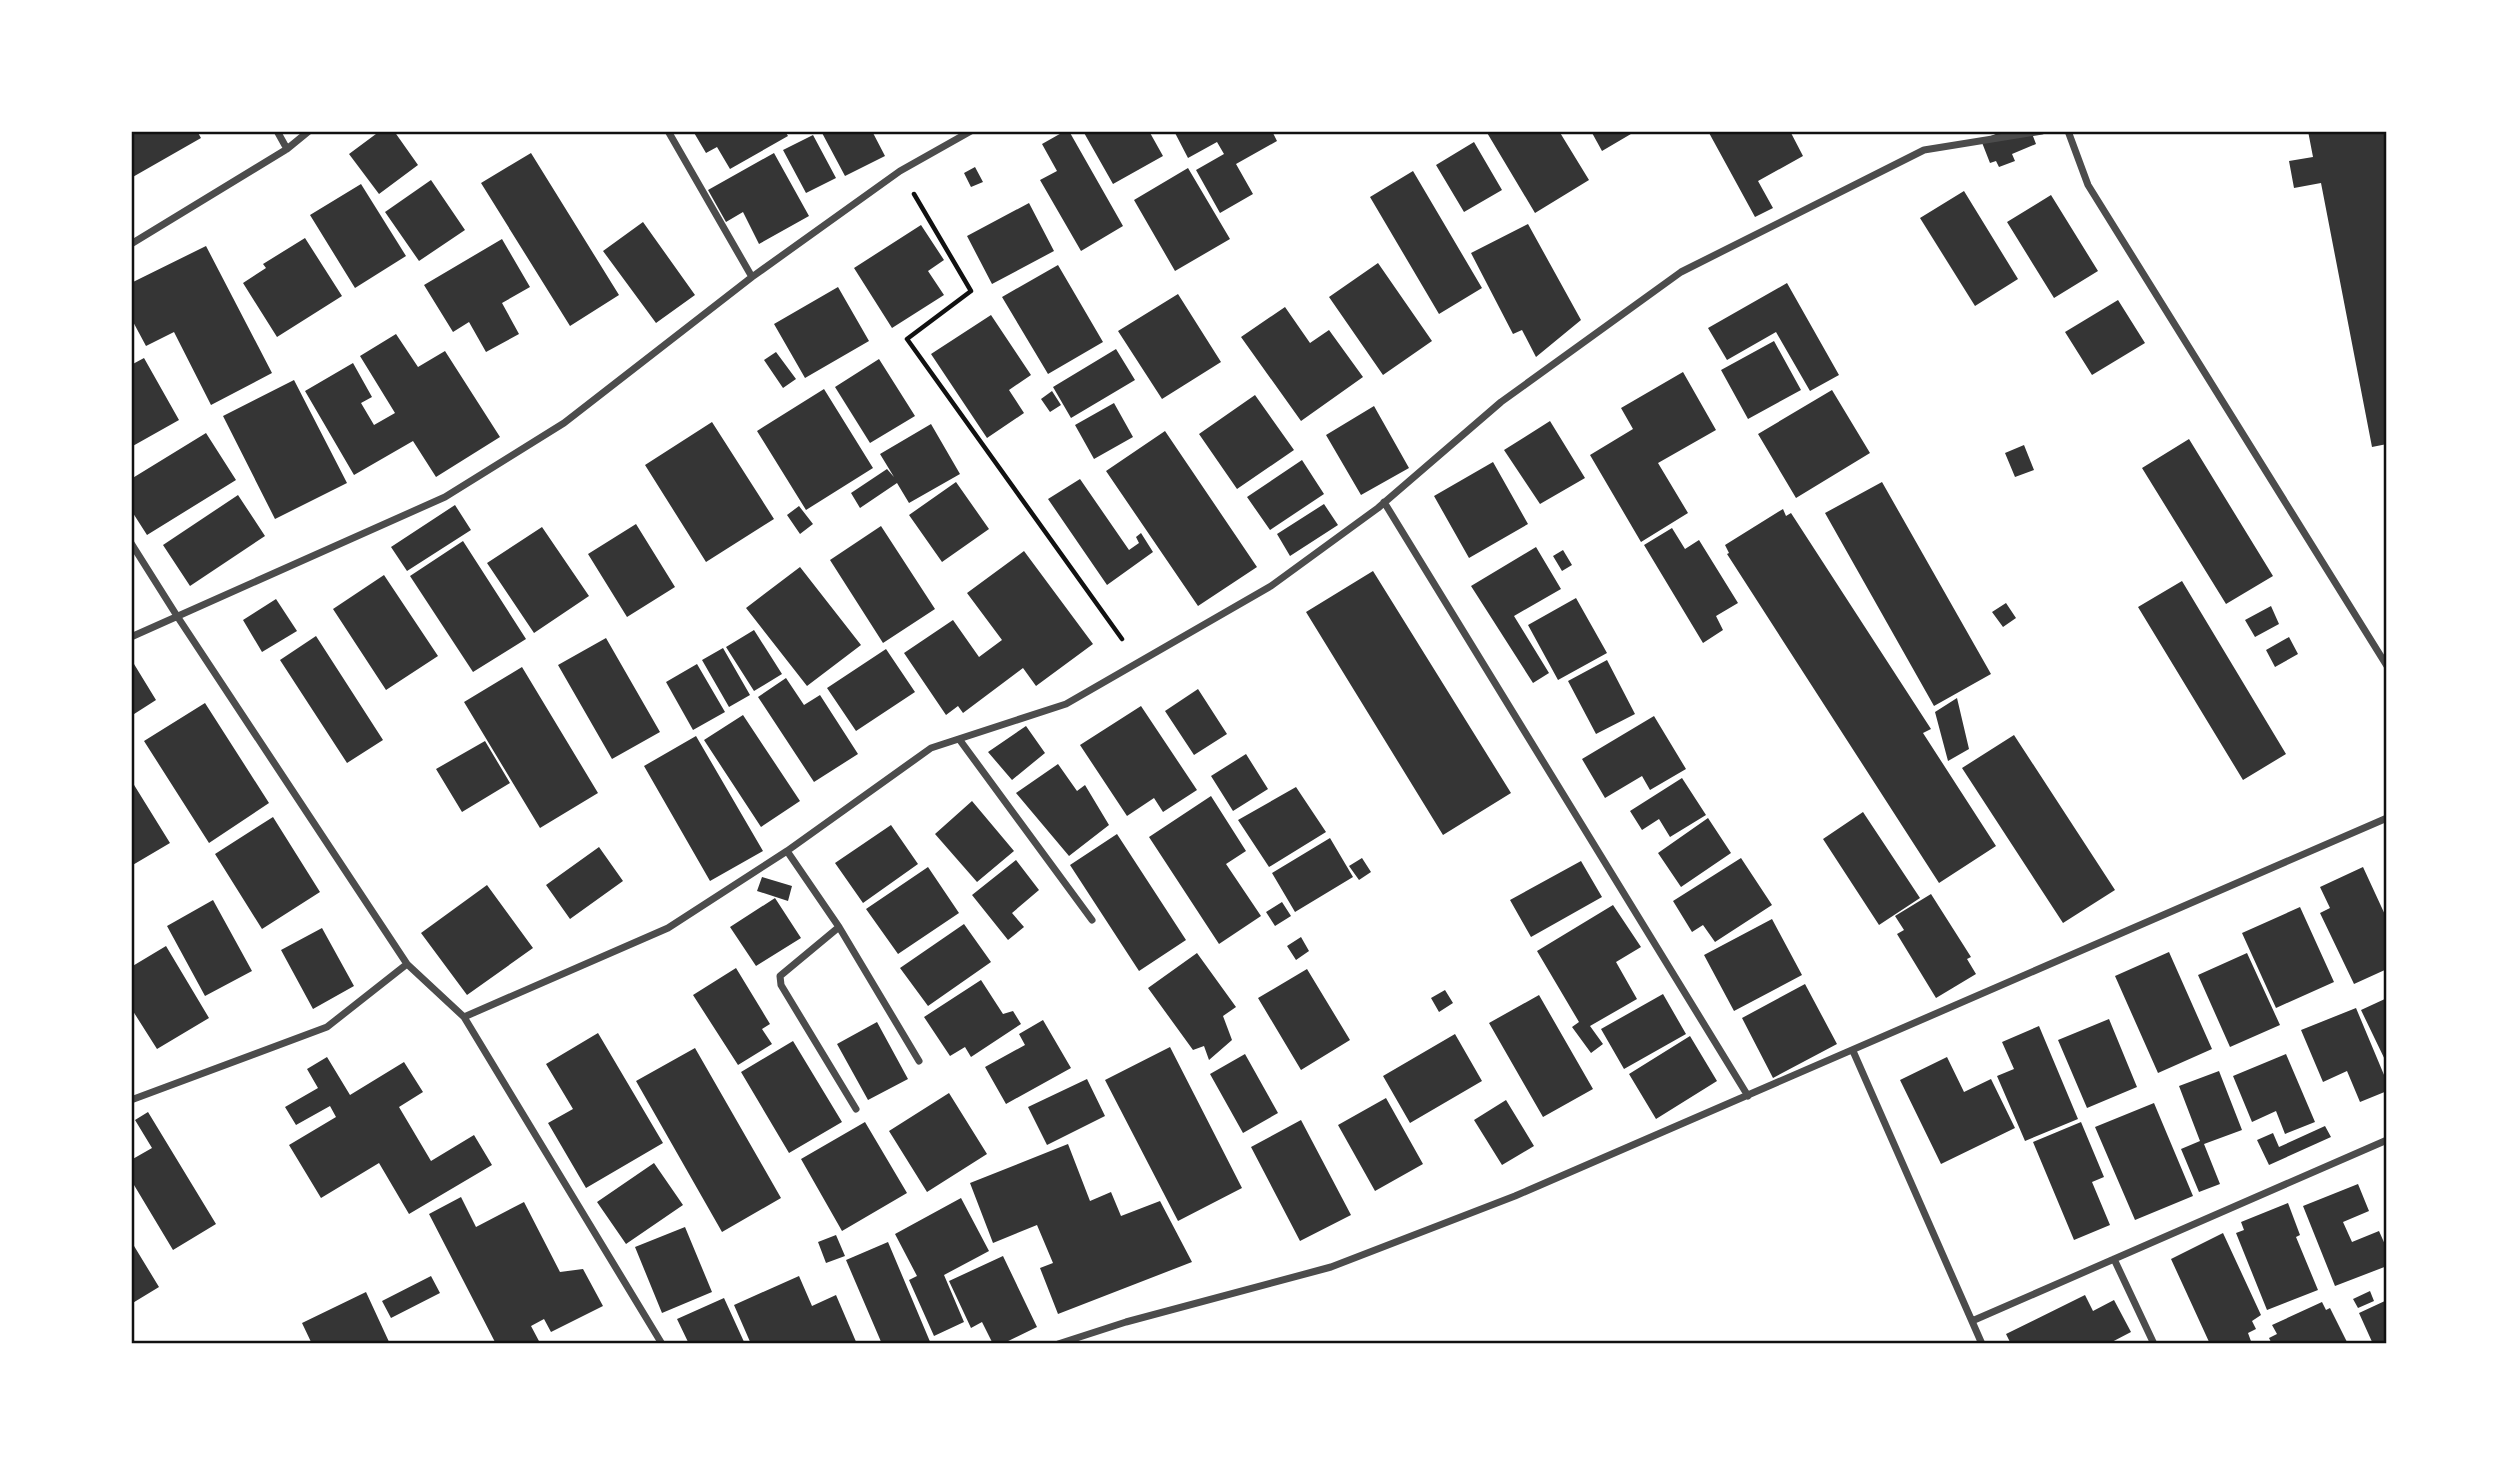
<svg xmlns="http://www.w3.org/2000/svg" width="2518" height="1475" font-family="Lato,sans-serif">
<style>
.building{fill:#353535}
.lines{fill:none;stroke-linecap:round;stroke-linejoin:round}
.path{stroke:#111;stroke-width:4.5}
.minor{stroke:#4c4c4c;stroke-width:7}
.neatline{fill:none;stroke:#111;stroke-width:2.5}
</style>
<rect width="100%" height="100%" fill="#fff"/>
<path class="building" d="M131,131H197L201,138L131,178Z
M380,131H394L418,165L379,194L349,154Z
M693,131H785L788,136L730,169L717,147L706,153Z
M821,131H872L885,156L845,176Z
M1065,131H1069L1123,226L1081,251L1040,180L1057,171L1042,144Z
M1083,131H1149L1163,156L1113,184Z
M1174,131H1272L1277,141L1236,164L1253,194L1220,213L1196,170L1224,154L1217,142L1188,158Z
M1486,131H1559L1589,180L1535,213Z
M1591,131H1636L1602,151Z
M1708,131H1790L1803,156L1758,181L1773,208L1755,217Z
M2003,131H2031L2036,144L2012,154L2015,161L1999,167L1996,161L1990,163L1981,140Z
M2308,131H2387V444L2372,447L2321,183L2294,188L2289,161L2313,157Z
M813,135L836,178L806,193L783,150Z
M1474,142L1502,190L1464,212L1436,165Z
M531,153L619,295L570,326L481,183Z
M774,153L809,216L759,244L743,212L726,222L708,190Z
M975,167L983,182L971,187L964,173Z
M1188,168L1230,239L1175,271L1134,200Z
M1413,171L1482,288L1439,314L1370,197Z
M431,180L465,230L419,261L385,212Z
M361,184L406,256L355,288L310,215Z
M1964,191L2018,279L1975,306L1920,218Z
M2051,195L2098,271L2054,298L2007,222Z
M1029,203L1054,251L992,284L967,236Z
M643,222L695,295L656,323L603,251Z
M1528,224L1581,320L1536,357L1522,330L1513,334L1471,253Z
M921,225L944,260L928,271L944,295L892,328L854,268Z
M305,238L342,296L277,337L243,283L266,268L263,264Z
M502,239L530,287L502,303L519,334L486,352L469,322L453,332L424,285Z
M206,246L272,373L211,405L174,332L146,346L131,318V283Z
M1378,263L1432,341L1383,375L1329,297Z
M1058,265L1103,342L1048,374L1002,297Z
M1787,283L1839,375L1810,391L1776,332L1727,360L1708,328Z
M838,287L869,341L805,378L774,324Z
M1178,294L1221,362L1162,399L1118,331Z
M2118,300L2145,343L2092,375L2065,332Z
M1285,307L1310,343L1329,330L1363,377L1301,421L1241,337Z
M991,315L1031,375L1009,390L1024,413L987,438L931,354Z
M396,334L418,367L445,351L500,437L436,477L413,441L354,475L305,391L353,363L372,397L361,403L374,425L395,413L360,356Z
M1774,341L1801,390L1748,419L1721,370Z
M1116,349L1135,380L1071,418L1053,387Z
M776,352L796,379L783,388L764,360Z
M144,358L179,420L131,447V365Z
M879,359L915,416L870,443L835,387Z
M1683,372L1716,430L1658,463L1688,513L1641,542L1590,455L1633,429L1621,408Z
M294,380L347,483L275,519L223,416Z
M824,389L873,468L806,510L757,431Z
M1832,390L1870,453L1796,498L1758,434Z
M1052,391L1061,405L1050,412L1041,399Z
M1255,395L1294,450L1237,489L1199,434Z
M1114,403L1133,437L1094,459L1075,425Z
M1374,406L1409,468L1361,495L1326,435Z
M1550,421L1585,478L1540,504L1504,450Z
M712,422L774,519L706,562L645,465Z
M931,424L960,474L909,503L897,483L860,508L851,493L887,469L894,477L880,454Z
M1165,431L1257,567L1198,606L1106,471Z
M206,433L236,480L147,535L131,510V479Z
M2189,439L2273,576L2226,604L2142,468Z
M2024,445L2034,470L2015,477L2005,453Z
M1302,460L1324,494L1270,530L1247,497Z
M1493,462L1528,524L1469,558L1434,496Z
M1080,479L1129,550L1139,543L1136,537L1141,533L1153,552L1107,585L1048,499Z
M956,482L989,529L942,562L909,515Z
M1882,482L1991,674L1934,706L1825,513Z
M238,495L265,536L190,586L163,545Z
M1324,504L1338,525L1290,556L1277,534Z
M455,505L471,530L407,571L391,547Z
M799,506L813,524L800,534L787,515Z
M1783,509L1786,516L1791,513L1931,729L1923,733L1996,846L1939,883L1727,554L1729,553L1725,545Z
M636,524L675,587L627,617L588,554Z
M881,526L935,609L883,643L830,560Z
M542,527L589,596L534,633L487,563Z
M1672,528L1685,549L1699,540L1738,603L1716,616L1723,630L1703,643L1644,545Z
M463,541L526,639L473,672L410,576Z
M1536,547L1561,589L1514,616L1549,673L1533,683L1471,586Z
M1563,550L1572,565L1562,571L1553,556Z
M1024,551L1093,644L1036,686L1023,668L963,713L958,706L946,715L904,653L953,620L979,657L1002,640L967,593Z
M800,567L861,645L807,686L746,608Z
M1373,571L1511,793L1443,835L1306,612Z
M384,575L438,656L386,690L333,609Z
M2182,581L2286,754L2243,780L2138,607Z
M1576,598L1607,653L1558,680L1528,625Z
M276,599L297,631L262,652L243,620Z
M2006,603L2016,618L2003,627L1992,612Z
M2271,606L2279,624L2255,637L2245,620Z
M754,630L782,674L754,691L726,647Z
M316,636L383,740L347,763L280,660Z
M2289,637L2298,654L2275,667L2266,650Z
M606,638L660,732L612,759L558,665Z
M723,648L750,695L729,707L702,660Z
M886,649L915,692L856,731L827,688Z
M1607,660L1635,714L1596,734L1568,681Z
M134,664L156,700L131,716V666Z
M697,664L725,712L693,730L666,682Z
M522,667L598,793L540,828L464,702Z
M786,678L804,705L820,695L858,754L814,782L758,697Z
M1198,689L1227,734L1194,755L1165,711Z
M1957,698L1969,749L1948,761L1935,712Z
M205,703L269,803L209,843L144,741Z
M1141,706L1197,790L1163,812L1154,798L1127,816L1080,745Z
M743,715L800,801L761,827L704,740Z
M1654,716L1686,769L1650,790L1642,776L1605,798L1582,759Z
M1026,726L1045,753L1012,780L988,752Z
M2014,735L2115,890L2063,923L1962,768Z
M696,736L763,851L710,881L644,766Z
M485,741L510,783L462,812L436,769Z
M1246,754L1268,789L1233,811L1211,776Z
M1058,764L1077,791L1085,785L1109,825L1069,856L1016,793Z
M1682,778L1706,815L1670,837L1659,819L1642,830L1630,811Z
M131,780L170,843L131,866Z
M1296,787L1326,832L1269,867L1238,820Z
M1211,796L1246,851L1226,864L1261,916L1219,944L1149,837Z
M972,801L1014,851L977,882L935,834Z
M1863,812L1920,898L1879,925L1823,839Z
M273,817L320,892L262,929L215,854Z
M1708,818L1731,853L1681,887L1658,853Z
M891,825L918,864L863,903L835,863Z
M1117,834L1186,940L1139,971L1070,865Z
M1330,838L1353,877L1295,912L1272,873Z
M599,847L623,881L570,919L546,885Z
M1362,858L1371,872L1359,880L1349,866Z
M1741,858L1772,905L1715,942L1703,925L1692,932L1673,901Z
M1016,860L1039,890L1012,913L1024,927L1008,940L972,895Z
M1581,861L1602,897L1531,937L1510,900Z
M928,867L959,913L898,954L866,909Z
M2363,867L2387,919V969L2354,984L2320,913L2330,908L2320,887Z
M762,877L792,886L788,901L757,891Z
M487,885L533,948L467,995L421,933Z
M1931,894L1971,957L1967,959L1976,974L1936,998L1897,934L1904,930L1895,916Z
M775,898L801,938L756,966L730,927Z
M213,900L252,971L205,996L167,926Z
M1282,902L1291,916L1275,926L1266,912Z
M1613,905L1641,947L1616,962L1637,999L1590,1026L1603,1044L1591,1053L1572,1027L1579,1022L1537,951Z
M2300,907L2334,982L2276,1008L2242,933Z
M1772,919L1802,975L1734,1011L1704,955Z
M964,924L991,962L928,1006L900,968Z
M322,928L354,986L313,1009L281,950Z
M1301,937L1309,951L1296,960L1287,946Z
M166,946L209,1018L157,1049L131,1008V967Z
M2169,952L2212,1049L2158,1073L2115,976Z
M1197,953L1236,1007L1223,1016L1232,1040L1209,1060L1204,1046L1193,1050L1148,988Z
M2247,953L2280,1025L2230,1047L2198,975Z
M736,968L770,1024L762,1029L772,1044L738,1065L693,995Z
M1307,969L1350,1040L1301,1070L1258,998Z
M981,980L1003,1014L1013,1011L1021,1024L971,1057L965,1047L950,1056L924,1017Z
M1805,984L1837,1044L1773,1078L1742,1018Z
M1445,990L1453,1003L1439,1012L1431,998Z
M1663,994L1686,1034L1624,1069L1601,1029Z
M1539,995L1593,1089L1543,1117L1489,1023Z
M2387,998V1064L2361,1010Z
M2356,1008L2387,1082V1091L2360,1102L2347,1071L2323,1082L2301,1030Z
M2109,1019L2137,1087L2087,1108L2058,1040Z
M1043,1020L1071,1068L1006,1104L985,1067L1025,1045L1019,1034Z
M877,1022L908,1079L868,1100L837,1044Z
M2039,1026L2078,1119L2025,1141L1997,1076L2014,1069L2002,1042Z
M598,1033L663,1143L586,1188L548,1123L573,1109L546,1064Z
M1455,1034L1482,1081L1410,1123L1383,1076Z
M1690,1036L1717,1081L1656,1119L1629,1074Z
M793,1041L842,1122L789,1153L741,1072Z
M1170,1047L1242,1188L1178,1221L1105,1080Z
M695,1048L781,1198L722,1232L636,1081Z
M1245,1054L1278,1113L1243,1133L1210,1074Z
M2286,1054L2315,1122L2285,1134L2276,1111L2252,1122L2233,1076Z
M327,1057L350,1095L404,1062L423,1092L399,1107L431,1161L474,1135L492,1165L409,1214L379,1163L321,1198L289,1145L336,1117L330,1106L296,1125L285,1107L318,1088L307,1069Z
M1947,1057L1964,1092L1991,1079L2015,1128L1941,1164L1900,1080Z
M2219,1071L2242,1130L2204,1144L2220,1184L2199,1192L2181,1149L2200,1141L2179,1086Z
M1087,1079L1105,1116L1047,1145L1028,1107Z
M949,1093L987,1154L927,1192L889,1131Z
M1386,1098L1423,1164L1375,1191L1338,1125Z
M1506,1100L1534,1146L1502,1165L1474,1120Z
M2154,1103L2193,1196L2135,1220L2095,1127Z
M148,1112L216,1224L173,1250L131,1180V1160L152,1148L135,1120Z
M1301,1120L1351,1215L1300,1241L1251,1147Z
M865,1122L907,1193L842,1231L801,1159Z
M2081,1122L2104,1177L2092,1182L2110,1225L2074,1240L2033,1142Z
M2325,1126L2331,1137L2269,1165L2257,1140L2273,1133L2279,1147Z
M1068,1144L1090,1201L1111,1192L1121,1216L1160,1201L1192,1262L1058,1314L1040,1268L1053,1263L1037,1225L993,1243L970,1183Z
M654,1163L683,1205L626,1244L597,1202Z
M2358,1184L2369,1211L2343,1222L2352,1242L2379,1231L2387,1249V1266L2335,1286L2303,1206Z
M461,1197L476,1227L524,1202L560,1272L583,1269L603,1306L551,1332L544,1319L531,1326L540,1343L537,1344H496L429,1214Z
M961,1198L989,1251L944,1275L964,1322L934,1336L909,1280L917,1276L895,1234Z
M2288,1203L2300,1235L2296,1237L2318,1290L2267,1310L2236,1233L2244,1230L2241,1222Z
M685,1227L712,1292L662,1313L635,1247Z
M2223,1233L2261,1315L2252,1321L2256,1329L2248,1333L2252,1344H2210L2171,1259Z
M836,1235L845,1256L826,1263L818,1242Z
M131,1241L159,1287L131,1304Z
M888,1242L931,1344H882L846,1260Z
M1003,1256L1037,1327L1002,1344H993L982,1322L971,1328L949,1281Z
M431,1276L440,1293L391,1318L382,1301Z
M799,1276L812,1306L836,1295L857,1344H751L734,1305Z
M2370,1291L2374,1301L2358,1308L2353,1299Z
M366,1292L390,1344H312L302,1323Z
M2085,1295L2093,1311L2114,1300L2131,1332L2108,1344H2011L2006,1334Z
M724,1298L745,1344H689L677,1319Z
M2387,1300V1344H2373L2359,1313Z
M2322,1302L2326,1310L2330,1308L2348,1344H2272L2269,1338L2277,1334L2272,1325Z"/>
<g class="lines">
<path class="path" d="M914,194L971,291L907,339L1122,639"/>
<path class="minor" d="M668,131L752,277
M2068,131L2088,185L2387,666
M287,149L309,131
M131,244L287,149L277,131
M1384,502L1748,1096
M131,543L177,616L407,964L464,1017L662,1344
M131,637L445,497L564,423L752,277L900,171L971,131
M959,739L1092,920
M787,851L839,927L780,976L781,985L856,1109
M839,927L919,1061
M464,1017L668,928L787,851L931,748L1066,704L1271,586L1378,508L1501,402L1681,272L1924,150L2042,131
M1853,1051L1982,1344
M131,1100L327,1027L407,964
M2114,1259L2154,1344
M1972,1321L2387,1140
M1058,1344L1126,1322L1331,1267L1515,1196L2387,818"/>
</g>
<rect width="2518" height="1475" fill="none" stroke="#ffffff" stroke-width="266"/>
<rect x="133" y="133" width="2252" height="1209" class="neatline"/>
</svg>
